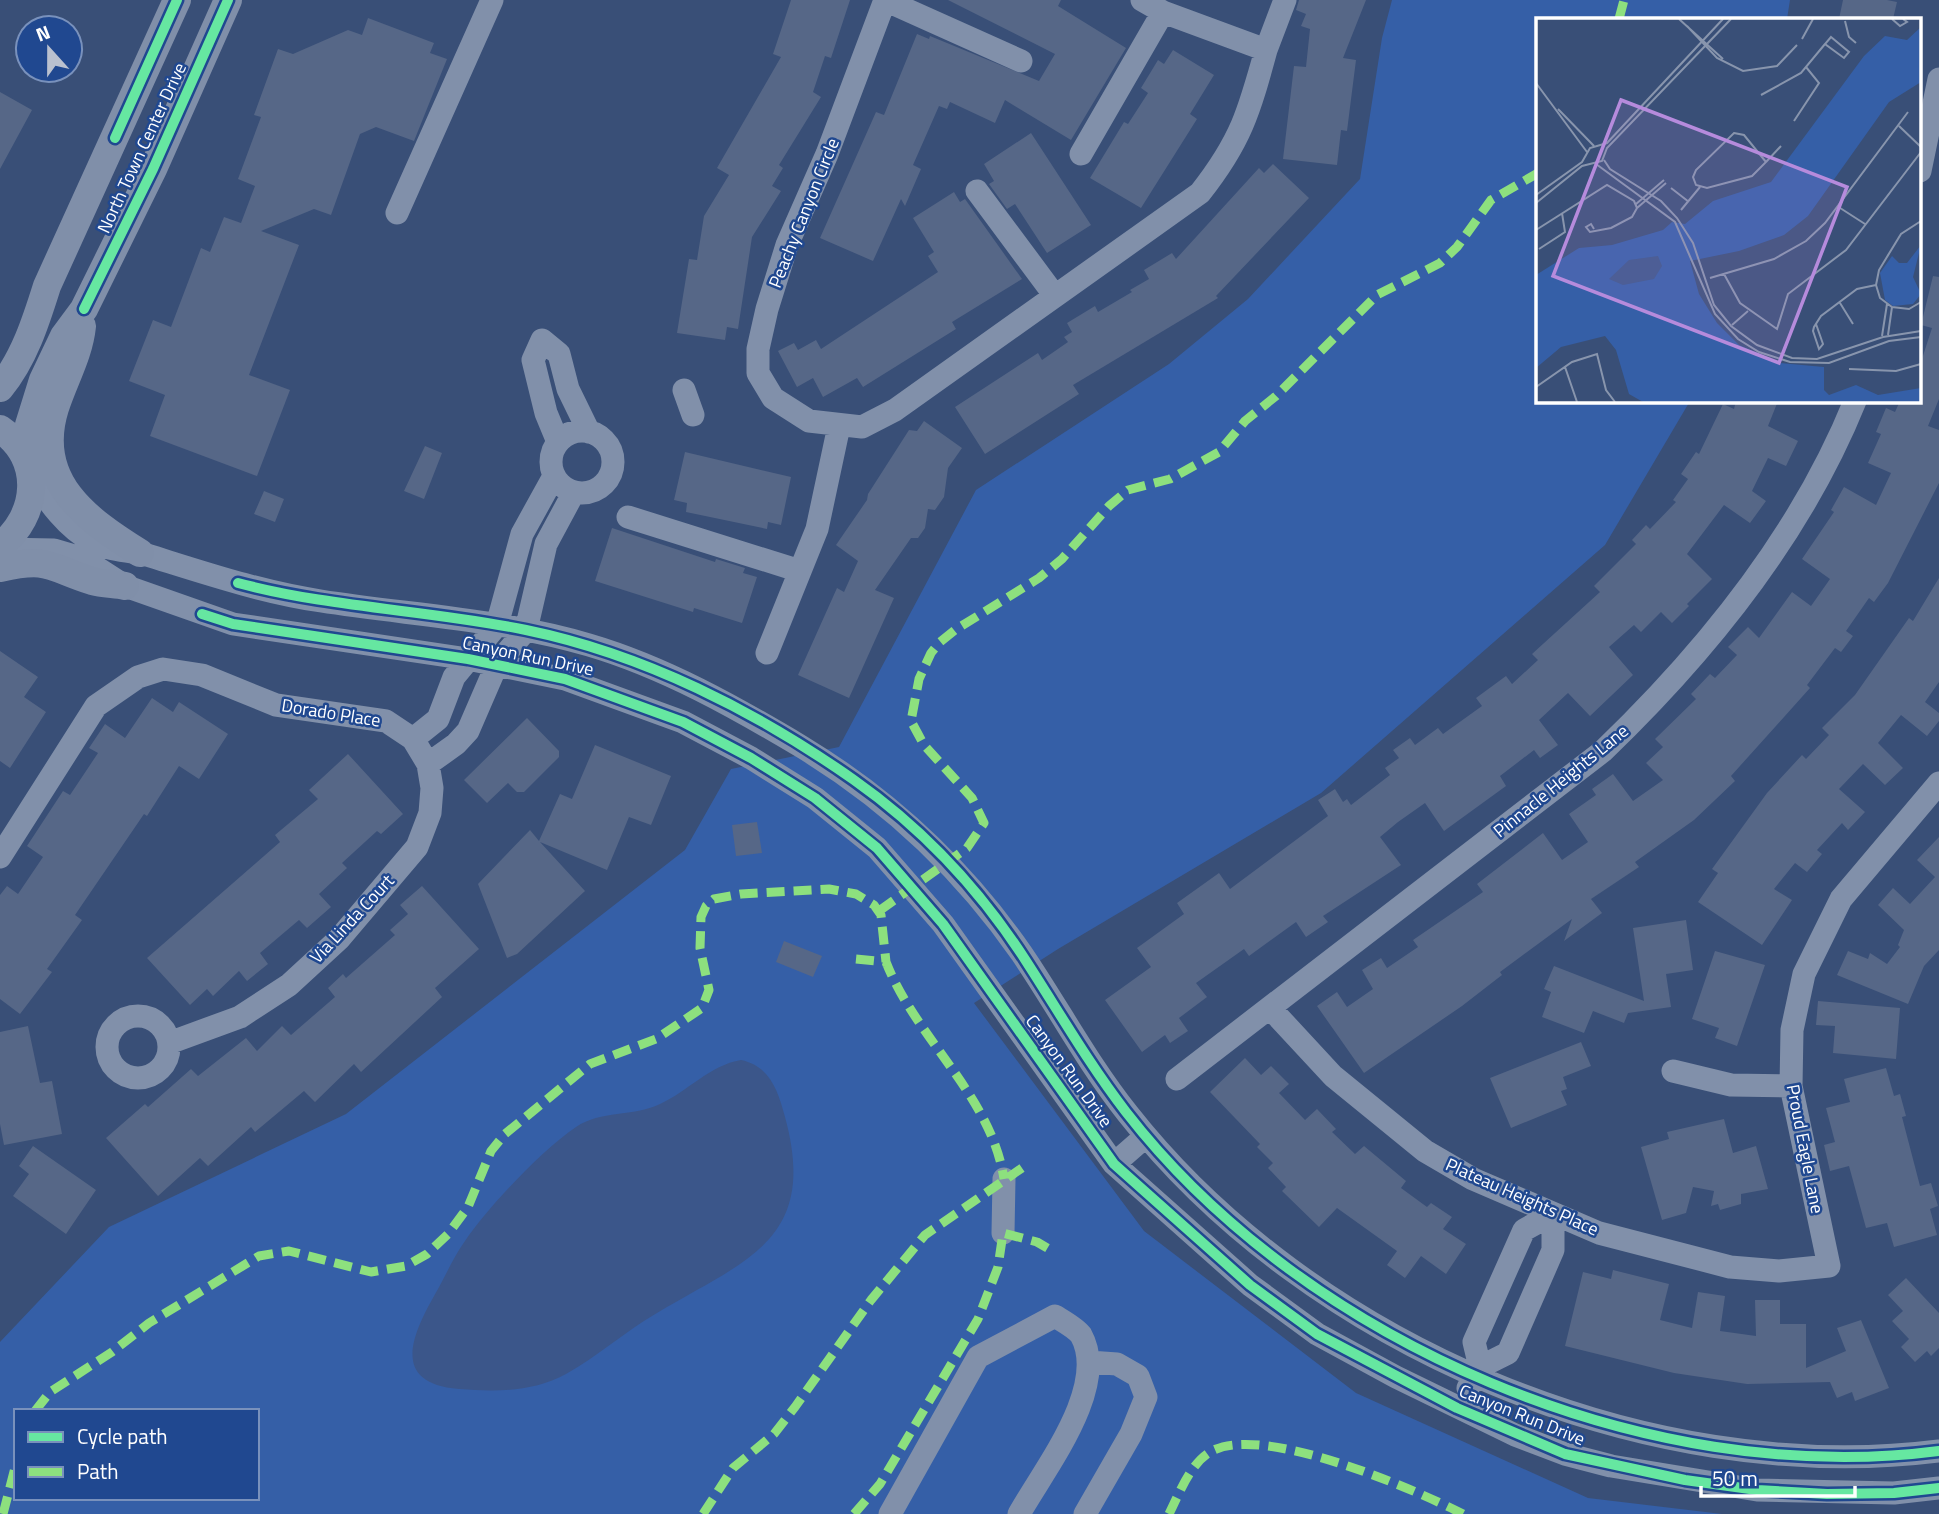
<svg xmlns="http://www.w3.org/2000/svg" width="1939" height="1514" font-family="'Titillium Web',sans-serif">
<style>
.green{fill:#355fa7;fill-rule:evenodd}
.water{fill:#3b568a}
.building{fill:#566787}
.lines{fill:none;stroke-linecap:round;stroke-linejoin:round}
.minor{stroke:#8190aa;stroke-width:23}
.major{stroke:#808fa9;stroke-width:28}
.quiet{stroke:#8de07e;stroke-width:9;stroke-dasharray:18 9;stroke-linecap:butt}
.cycleway-casing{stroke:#204890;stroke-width:15}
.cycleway{stroke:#66e7a1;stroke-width:10}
.labels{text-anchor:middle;stroke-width:5;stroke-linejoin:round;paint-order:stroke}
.street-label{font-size:18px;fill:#fff;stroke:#204890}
.inset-road{fill:none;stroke:#8895ad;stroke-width:2}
.view{fill:#b68bdc;fill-opacity:0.15;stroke:#b68bdc;stroke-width:3.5}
.inset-edge{fill:none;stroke:#fff;stroke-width:3.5}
</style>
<rect width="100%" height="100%" fill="#394f77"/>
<path class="green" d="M1392,0H1790L1787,19H1538V401H1690L1605,545L1321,793L1058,949L974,1003L1144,1231L1356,1393L1588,1498L1722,1514H0V1342L109,1227L346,1114L685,850L731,769L839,747L976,490L1169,364L1248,299L1360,179L1382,38ZM16,1411H257V1498H16Z"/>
<path class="water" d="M741,1060C770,1066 778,1091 785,1117C819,1241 745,1260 657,1313C626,1331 598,1356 566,1374C533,1392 496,1392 459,1389C387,1383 414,1331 438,1289C447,1273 454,1256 465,1241C489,1206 541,1151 576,1127C601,1110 633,1117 660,1104C687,1092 710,1065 741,1060Z"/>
<path class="building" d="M791,0H850L831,58L825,56L813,92L821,97L779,165L783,168L772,186L781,191L752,237L738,329L727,327L725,340L677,333L689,259L697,260L704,216L729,175L717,168L781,57L773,54Z
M948,0H1061L1058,6L1126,48L1071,140L1005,100L995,123L950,102L947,109L939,106L913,165L921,169L905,206L901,199L873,261L820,238L876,112L884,115L917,34L929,39L930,36L1039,81L1055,54Z
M1299,0H1366L1343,58L1356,60L1347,131L1341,130L1337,165L1283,159L1294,66L1306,67L1310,29L1301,26L1306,14L1296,10Z
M1843,0H1887L1897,2L1893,19H1839Z
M368,18L434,43L430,53L447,59L414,141L376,127L360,134L331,215L314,209L261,231L299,245L249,375L290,390L257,476L150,436L165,395L129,381L153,320L171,327L201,248L210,252L224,217L241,223L255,186L238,179L261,117L254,115L278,49L293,54L348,30L362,35Z
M1173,50L1214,75L1190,114L1197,119L1141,208L1090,178L1124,122L1128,124L1148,93L1141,88L1158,60L1164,64Z
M0,92L32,110L0,169Z
M1031,133L1091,225L1047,253L1015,204L1007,209L989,184L994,181L984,164Z
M1273,164L1309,198L1216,296L1218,298L1073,385L1079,394L985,454L955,407L1038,353L1042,360L1068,342L1064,337L1072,332L1067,323L1095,306L1098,312L1132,292L1130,290L1149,279L1144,270L1172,253L1176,259L1259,168L1264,173Z
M954,192L960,202L965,199L1022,279L952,322L956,329L863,387L857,378L823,397L813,378L797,387L778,351L794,343L798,350L816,340L821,349L938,272L928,256L934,252L913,218Z
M1933,276L1939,277V399L1928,426L1939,430V483L1888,583L1874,602L1869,598L1846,631L1853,636L1841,652L1835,648L1807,685L1810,688L1731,776L1735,781L1694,820L1635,862L1639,867L1591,899L1602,913L1564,941L1572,919L1500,972L1502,975L1462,1006L1364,1073L1317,1006L1337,992L1347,1007L1373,989L1362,970L1381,958L1387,968L1418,947L1413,940L1483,892L1477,884L1543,833L1562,860L1588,842L1569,814L1596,795L1592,789L1613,774L1633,801L1663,780L1646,763L1663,747L1655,739L1696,699L1691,694L1710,674L1715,678L1737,655L1728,647L1748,627L1759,638L1792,592L1811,606L1830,579L1802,559L1834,512L1831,510L1844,487L1876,505L1891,473L1868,463L1881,434L1876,432L1886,408L1895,412L1900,401H1920V365L1932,328L1921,325Z
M1736,401H1778L1768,426L1798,441L1786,466L1768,458L1752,491L1766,501L1750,523L1724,505L1687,554L1712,579L1687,604L1689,606L1672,623L1661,612L1641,632L1634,625L1609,647L1633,675L1590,716L1568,693L1539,720L1558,745L1540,758L1534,750L1500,776L1506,786L1444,831L1425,803L1398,822L1380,837L1401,865L1323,916L1328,922L1306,937L1296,922L1249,956L1244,949L1196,983L1207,997L1179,1018L1188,1031L1170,1043L1165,1035L1142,1052L1105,1000L1151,967L1137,948L1184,914L1177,903L1219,873L1230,889L1328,816L1318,800L1335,789L1343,802L1347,799L1351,805L1390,775L1385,768L1399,758L1393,750L1410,738L1415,745L1438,728L1443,734L1482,706L1476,698L1506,676L1512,684L1538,660L1532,654L1600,592L1594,586L1636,544L1632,540L1646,525L1650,529L1676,502L1673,500L1688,479L1681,474L1696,452L1699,454L1723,404L1734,409Z
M924,421L962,448L948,468L944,497L935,510L928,509L925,528L918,538H911L875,590L894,598L849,698L798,675L837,588L844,592L858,561L836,545L867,500L868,494L909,430L917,431Z
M425,446L442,453L424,499L404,491Z
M685,452L791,477L781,525L768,522L767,529L686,512L687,503L674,500Z
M264,491L284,499L275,522L254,514Z
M612,528L715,562L716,559L745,568L743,573L757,577L742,623L694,608L693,612L595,581Z
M1939,578V682L1925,702L1939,713V721L1927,736L1901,715L1878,743L1903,768L1885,785L1863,764L1839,789L1865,812L1848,830L1842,823L1817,850L1822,854L1807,872L1795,863L1774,889L1792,900L1762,945L1698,902L1718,873L1712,869L1767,793L1802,755L1806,759L1829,735L1822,728L1855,695L1909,618L1913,621Z
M0,651L38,677L24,697L46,712L10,768L0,761Z
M152,698L173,712L179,702L228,734L199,779L179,766L147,816L144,814L75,915L82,920L47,969L52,972L20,1014L0,999V895L7,886L18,894L43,857L27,846L63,791L70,795L98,753L89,748L105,724L125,738Z
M527,718L559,751V757L524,792H517L508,783L487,803L464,780Z
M595,745L671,776L651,825L629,817L607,870L540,842L585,891L517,954L507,958L478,884L530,830L539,841L560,794L572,799Z
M348,754L403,814L381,834L377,831L342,863L347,868L319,894L331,907L307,928L299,920L260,953L268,964L247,981L239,971L213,996L207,989L190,1005L147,958L280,842L275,835L318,799L309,790Z
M757,822L762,853L736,856L732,825Z
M1939,837V950L1924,966L1908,1004L1837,975L1848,951L1868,959L1870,953L1887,964L1900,947L1898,945L1904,930L1878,905L1893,888L1910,904L1935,877L1917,860Z
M422,886L479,949L435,988L442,997L361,1072L354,1064L315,1102L304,1091L255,1132L251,1127L208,1166L200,1158L158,1196L106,1138L145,1104L148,1107L191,1069L198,1076L246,1038L257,1051L282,1026L291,1035L335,997L328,988L343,974L346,978L395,935L390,930L408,914L400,905Z
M1686,920L1693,970L1666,974L1671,1007L1628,1013L1624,1023L1593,1011L1584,1033L1542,1017L1551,992L1544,989L1554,966L1644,1001L1633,928Z
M784,941L822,956L813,977L776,962Z
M1715,951L1765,965L1737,1046L1715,1038L1719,1028L1692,1019Z
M1818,1001L1900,1008L1896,1059L1833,1053L1835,1026L1816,1025Z
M28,1026L40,1083L52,1081L62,1134L4,1145L0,1124V1032Z
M1581,1042L1591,1066L1563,1077L1567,1089L1561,1091L1567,1105L1511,1128L1490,1078Z
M1245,1058L1261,1075L1271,1066L1289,1084L1279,1093L1305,1120L1317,1109L1336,1129L1332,1132L1355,1154L1364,1146L1406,1181L1401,1188L1427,1207L1431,1203L1452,1217L1443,1229L1466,1244L1446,1274L1421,1256L1405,1278L1387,1265L1397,1251L1337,1208L1319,1227L1282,1191L1286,1187L1268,1168L1273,1163L1257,1147L1260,1144L1210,1092Z
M1886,1068L1894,1096L1900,1094L1906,1116L1902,1117L1920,1186L1931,1183L1938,1206L1930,1209L1937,1235L1894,1247L1887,1223L1866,1228L1849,1166L1830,1171L1824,1145L1835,1142L1826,1108L1850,1102L1844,1079Z
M1724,1119L1733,1153L1756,1146L1768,1189L1741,1194V1204L1720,1210L1718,1204L1711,1206L1714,1191L1693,1187L1686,1213L1662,1220L1641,1147L1669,1139L1667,1132Z
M33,1146L96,1190L66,1234L13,1196L29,1174L19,1166Z
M1613,1270L1669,1284L1660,1320L1692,1328L1698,1292L1725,1296L1720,1331L1756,1336L1755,1300H1780V1324H1806V1368L1846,1351L1837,1328L1861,1320L1889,1388L1855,1401L1852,1392L1837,1398L1830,1382L1747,1384L1674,1373L1565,1346L1583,1272L1611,1279Z
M1906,1278L1939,1313V1348L1931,1356L1927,1351L1915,1362L1901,1347L1909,1339L1892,1321L1903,1311L1888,1295Z"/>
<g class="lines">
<path class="minor" d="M1266,50L1285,0
M1021,61L885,0L827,154L787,245L767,309L758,349V373L773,398L809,421L862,427L895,410L1200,193C1241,141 1249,112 1266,50L1163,12L1142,0
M1081,154L1163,12
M1920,171L1939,79
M977,191L1055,296
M397,213L492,0
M684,390L693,415
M551 462a31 31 0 1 1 62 0a31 31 0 1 1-62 0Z
M558,442L546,413L533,360L542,340L559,354L568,389L589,432
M31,476C48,501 66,528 93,542C110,551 129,550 147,555C205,573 261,592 321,601C410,615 501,619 589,645C664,667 735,707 802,747C891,801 963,869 1022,954C1058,1007 1088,1064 1128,1114C1310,1345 1646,1488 1939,1451
M628,517L800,571
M0,549L54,550L71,555L94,566L125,586L233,624L468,659L565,679L683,722L751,758L815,798L877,848L943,924L1114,1164L1250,1285L1317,1334L1396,1377L1515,1435L1565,1454L1611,1466L1757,1490L1894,1493L1939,1488
M767,653L817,529L839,426
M413,739L438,719L454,677L497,625L522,534L554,476
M428,764L456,744L468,731L497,664L526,630L546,544L574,492
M0,857L96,706L138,677L163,669L202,675L276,705L386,721L413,739L428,764L432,788L430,813L417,847L339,939L289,985L240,1017L169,1043
M1270,1008L1333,1076L1425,1151L1473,1179L1599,1233L1730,1267L1779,1271L1829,1266L1791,1086L1792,1030L1804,974L1841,899L1939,783
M107 1047a31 31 0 1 1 62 0a31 31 0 1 1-62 0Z
M1673,1071L1731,1085L1791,1086
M1177,1079L1603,751C1706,652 1801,535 1855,401
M1114,1164L1146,1136
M1003,1233L1004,1179
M1468,1388L1480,1367L1508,1353L1553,1250V1214L1524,1230L1474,1342L1480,1367
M890,1514L978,1357L1055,1316C1063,1321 1076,1328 1081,1335C1110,1387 1044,1469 1019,1514
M1085,1514L1131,1434L1146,1397L1138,1376L1117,1364L1089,1362"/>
<path class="major" d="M82,326C79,355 64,380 55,408C32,481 87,520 140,553
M0,388C24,359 36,321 47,286L177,0
M0,429C44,458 39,516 0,546
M27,460L29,425L43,380L64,336L84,309L153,169L228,0
M0,568C50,557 48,567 92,581C103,584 115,584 125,586"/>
<path class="quiet" d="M1619,19L1624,0
M879,911L967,848L984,823L972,798L924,745L911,721L919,679L931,653L939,643L955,630L1039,578L1062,559L1109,506L1128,490L1170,479L1219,452L1245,421L1276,396L1377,295L1440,263L1457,247L1491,200L1538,173
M856,959L886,962C916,1039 991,1095 1004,1179
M35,1411L50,1392L112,1352L149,1323L259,1256L289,1251L371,1272L406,1266L427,1254L448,1234L468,1207L491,1151L505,1134L590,1064L656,1039L702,1008L709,990L700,948L701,917L706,906L714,899L741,894L829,889L856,894L874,905L881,915L886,962
M3,1514L16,1464
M703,1514L733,1468L774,1434L795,1407L871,1300L925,1235L1022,1168
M854,1514L880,1484L978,1319L998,1267L1003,1233L1037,1242L1049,1249
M1169,1514C1179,1494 1190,1464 1210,1452C1260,1422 1414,1489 1463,1514"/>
<g class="cycleway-casing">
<path id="cycleway" d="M115,138L177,0
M84,309L153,169L228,0
M238,583C332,608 430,610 526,630C643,654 756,711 854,780C922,828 981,891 1026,961C1059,1012 1089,1064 1126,1112C1306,1344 1647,1489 1939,1451
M202,614L233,624L468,659L565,679L683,722L751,758L815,798L877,848L943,924L1114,1164L1250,1285L1317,1334L1457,1408L1565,1454L1685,1480L1757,1490L1827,1494L1894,1493L1939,1488"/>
</g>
<use href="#cycleway" class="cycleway"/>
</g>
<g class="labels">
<g class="street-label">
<text transform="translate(142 148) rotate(-65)" y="6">North Town Center Drive</text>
<text transform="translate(804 213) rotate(-68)" y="6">Peachy Canyon Circle</text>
<text transform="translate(528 656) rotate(12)" y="6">Canyon Run Drive</text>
<text transform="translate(331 713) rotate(9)" y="6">Dorado Place</text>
<text transform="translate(1561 781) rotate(-39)" y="6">Pinnacle Heights Lane</text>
<text transform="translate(352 919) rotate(-47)" y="6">Via Linda Court</text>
<text transform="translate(1069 1071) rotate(54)" y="6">Canyon Run Drive</text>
<text transform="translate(1805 1149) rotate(79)" y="6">Proud Eagle Lane</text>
<text transform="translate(1522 1197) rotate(24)" y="6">Plateau Heights Place</text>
<text transform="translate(1522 1415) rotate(22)" y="6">Canyon Run Drive</text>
</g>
</g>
<g transform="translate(1536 18)">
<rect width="385" height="385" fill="#394f77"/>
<path d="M385,9V64L353,84L272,198L248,217L203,233L154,243L163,276L181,305L203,327L244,345L288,349V372L293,377L320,367L342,377L385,370V384H107L93,376L80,332L69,318L25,329L0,350V257L43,230L76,227L127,212L136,204L149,206L177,183L235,164L328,38L349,18L371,22ZM385,227L377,259L385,276L377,286L357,288L349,282L344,255L356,238L363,245H371Z" fill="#355fa7"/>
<path d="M122,238L126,248L118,261L87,267L73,261L93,242Z" fill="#3b568a"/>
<path class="inset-road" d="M143,1L187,41M356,1L364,8L371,4L367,1M309,3L313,19L320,25M151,8L181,40L207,53L241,48L261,27M295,19L313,34L308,40L289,26ZM266,21L277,1M0,65L51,134M225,77L265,55L289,26M22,91L58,128M258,103L283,65L270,49M363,108L385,129M198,115L208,117L230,144L216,158L171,170L160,167L157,159L160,152ZM68,142L74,151L125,183L141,200L157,225L178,287L195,308L221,327L256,340L281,341L347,319L385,313M230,144L245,128M60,146L139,204L179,296L202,321L223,334L254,344L293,345L353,323L385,319M135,170L153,184M0,177L46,144L54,130L71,125L187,1M0,185L46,148L66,143L71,130L195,1M100,186L128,162M301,188L329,206M101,190L130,165M145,192L164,169M385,203L365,216L343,252L340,267L344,280L356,289L373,291L385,284M58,211L55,206L50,209L54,214L75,210L96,199L101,190M0,212L71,167L98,183L101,190M3,231L29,214L26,195M188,256L204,285L241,311L252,276L310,232L385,134M174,260L238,241L270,223L289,205L372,94M304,285L317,306M280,306L287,326L283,331L277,313L278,309L285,298L321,271L340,267M196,307L212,293M352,317L356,289M346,318L351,286M29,349L41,384M313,351L360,353L385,346M0,369L36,344L61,336L70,372L79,384"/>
<path class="view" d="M85,82L311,169L243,345L17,258Z"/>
<rect width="385" height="385" class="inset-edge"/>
</g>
<rect x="14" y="1409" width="245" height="91" fill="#204890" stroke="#7991bc" stroke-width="2"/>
<rect x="28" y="1432" width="35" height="10" fill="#66e7a1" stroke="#7991bc" stroke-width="2"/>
<text x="77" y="1444" font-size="21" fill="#ffffff">Cycle path</text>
<rect x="28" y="1467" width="35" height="10" fill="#8de07e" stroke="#7991bc" stroke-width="2"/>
<text x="77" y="1479" font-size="21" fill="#ffffff">Path</text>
<g transform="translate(49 49) rotate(339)"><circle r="33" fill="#204890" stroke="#7991bc" stroke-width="2"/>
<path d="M0-5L12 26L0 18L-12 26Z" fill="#bac1cf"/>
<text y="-10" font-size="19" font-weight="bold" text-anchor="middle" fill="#ffffff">N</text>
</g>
<path d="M1701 1486v10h154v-10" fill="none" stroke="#ffffff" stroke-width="3.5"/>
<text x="1712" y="1486" font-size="21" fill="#ffffff" stroke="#204890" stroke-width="5" paint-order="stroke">50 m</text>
</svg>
